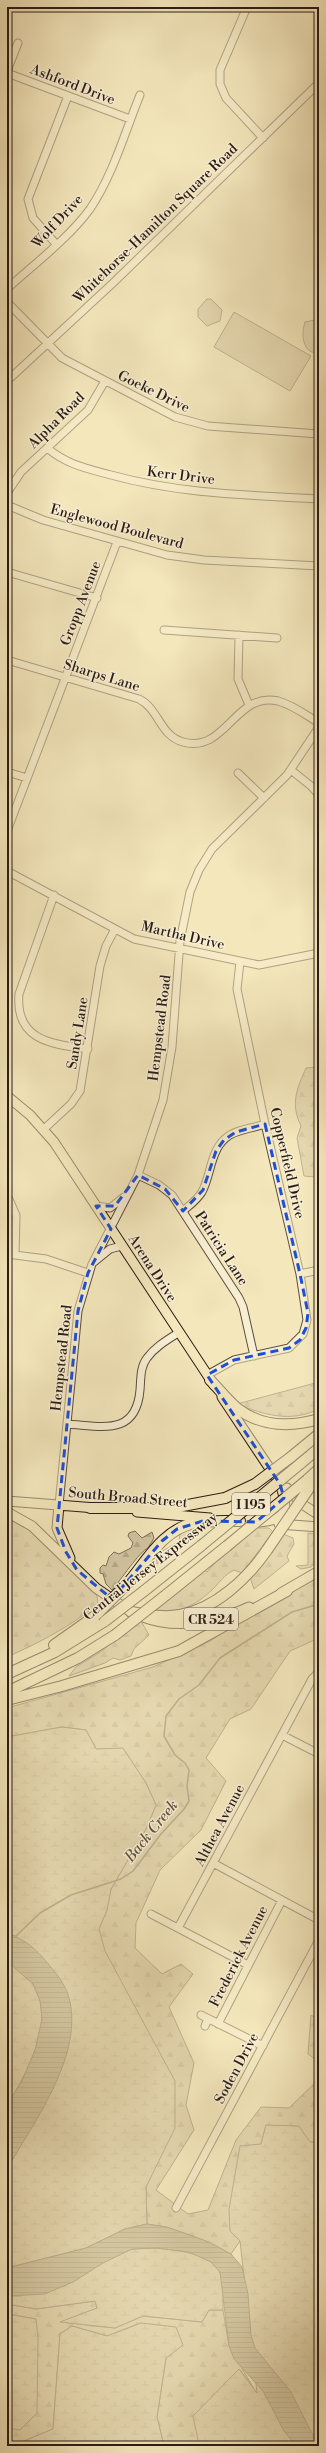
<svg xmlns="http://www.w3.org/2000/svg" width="326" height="2453" font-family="'Libre Bodoni',serif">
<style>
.green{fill:#d2c4a0;stroke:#7e705b}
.forest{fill:url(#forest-firs);stroke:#7e705b}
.wetland{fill:url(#wetland-marsh);stroke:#7e705b}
.water{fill:url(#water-rules);stroke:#7a6c58}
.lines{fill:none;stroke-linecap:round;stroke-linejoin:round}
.stream{stroke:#7a6c58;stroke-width:1.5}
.minor-casing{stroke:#5c4f40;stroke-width:9}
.major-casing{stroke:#2a1c16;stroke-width:11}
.highway-casing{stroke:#2a1c16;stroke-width:12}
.minor{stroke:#f8efd3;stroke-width:7}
.major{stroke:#f4e7bc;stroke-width:9}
.highway{stroke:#f4e7bc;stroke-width:10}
.highway-bridge-casing{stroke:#2a1c16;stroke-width:12;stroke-linecap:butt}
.highway-bridge{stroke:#f4e7bc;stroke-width:10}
.marked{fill:none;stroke:#1d4ed8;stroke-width:3;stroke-dasharray:8 5;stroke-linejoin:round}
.labels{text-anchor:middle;stroke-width:3;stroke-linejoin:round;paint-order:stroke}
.shield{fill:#f8efd3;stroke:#685b4f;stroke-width:1}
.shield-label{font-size:13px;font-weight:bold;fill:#2a1c16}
.street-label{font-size:14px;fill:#2a1c16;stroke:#f8efd3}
.water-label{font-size:15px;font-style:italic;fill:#5f5242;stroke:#f8efd3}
</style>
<defs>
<pattern id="forest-firs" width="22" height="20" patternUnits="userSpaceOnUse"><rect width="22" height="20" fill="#d2c4a0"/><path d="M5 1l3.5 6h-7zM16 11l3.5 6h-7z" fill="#b4a889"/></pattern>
<pattern id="wetland-marsh" width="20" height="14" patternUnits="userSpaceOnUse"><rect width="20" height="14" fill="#d2c4a0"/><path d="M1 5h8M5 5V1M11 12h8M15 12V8" fill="none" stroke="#b4a889"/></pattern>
<pattern id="water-rules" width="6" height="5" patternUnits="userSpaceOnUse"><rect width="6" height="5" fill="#afa284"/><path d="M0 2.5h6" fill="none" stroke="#8f836b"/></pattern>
</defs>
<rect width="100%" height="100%" fill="#f4e7bc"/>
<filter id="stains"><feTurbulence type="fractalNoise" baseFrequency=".005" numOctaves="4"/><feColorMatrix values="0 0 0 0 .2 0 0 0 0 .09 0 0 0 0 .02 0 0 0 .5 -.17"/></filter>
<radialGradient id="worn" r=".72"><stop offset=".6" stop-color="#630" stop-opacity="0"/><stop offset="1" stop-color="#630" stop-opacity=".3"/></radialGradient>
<path class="green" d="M207,299H211L222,310L220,321L207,326L198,317V309Z
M234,312L311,356L290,391L214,347Z
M319,319V353C302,354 301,334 305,322Z"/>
<path class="forest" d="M319,1067V1184L315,1177L304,1176L297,1138L301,1126C290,1104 297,1088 306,1068Z
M319,1382V1409C290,1423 265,1415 237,1404Z
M7,1518L29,1530L97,1596L98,1604C71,1626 39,1643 7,1657Z
M252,1528H269L273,1532L242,1573L234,1570C224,1575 220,1582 213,1589C195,1606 180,1613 156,1612L160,1604L204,1570L207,1572L227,1549Z
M186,1529H191L196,1535C192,1541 164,1562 157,1564L156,1555L179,1541L180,1534Z
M135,1531L142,1538L152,1532L154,1538L148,1548C140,1551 120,1581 112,1590L106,1584L103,1574L100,1573V1568L103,1565L106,1566L109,1557L114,1552L119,1554L131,1548L133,1543L128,1536L129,1533Z
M308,1533L319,1535V1558L311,1567L301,1569L296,1566L308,1565Z
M283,1534L293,1538L294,1544L287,1556L289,1561L254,1589L250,1577Z
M319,1577V1638L290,1651L251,1709L230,1719L206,1758L226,1781L201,1830L160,1870L136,1923L135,1948L162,1974L181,1964L193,1974L169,2007L194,2063L186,2105L194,2130L156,2190L188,2214L208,2210L236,2140L261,2107L289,2108L318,2080L319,2076V2143L310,2142L266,2125L261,2144L230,2231L240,2241L231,2254C205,2240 177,2228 147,2224L146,2187L152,2174L99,1929L107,1910L111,1889L146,1829L156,1805L146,1783L123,1749H96L86,1730L62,1727L7,1737V1708L153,1667L210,1641L258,1610Z
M138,1620L141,1621L149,1635L134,1649L131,1656L120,1660L113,1658L105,1663L69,1676L76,1667L102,1651Z
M311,2015L319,2020V2062L308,2054Z
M95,2301L97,2308L61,2322L115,2328L143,2316L202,2322L209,2310H223L229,2346L257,2394L240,2370L199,2445L164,2446L157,2417L166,2358L141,2323L107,2336L72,2326L60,2334L53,2429L12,2446H7V2428L36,2319L7,2314V2304L36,2309Z"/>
<path class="wetland" d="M62,1727L86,1730L96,1749L123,1748L146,1783L156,1805L146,1829L111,1889L107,1910L99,1929L105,1951L175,2081V2128L146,2187L147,2224L125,2229L86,2248L7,2268V2169L52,2091L61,2069L71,2025L70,2002L16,1936L7,1934V1737Z
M7,1961C16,1967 26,1974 32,1983C58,2018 26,2075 7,2105Z
M266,2125L299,2126L310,2142L319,2143V2446H197L199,2445L193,2416L239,2369L257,2393L240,2241L230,2231L229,2209L240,2146L261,2144Z
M156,2248C174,2250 213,2253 220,2273C224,2284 223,2298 223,2310H209L202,2322L143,2316L115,2328L60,2322L97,2308L95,2301L36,2309L7,2304V2296H21L132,2249Z
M7,2314L36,2319L38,2339L37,2413L20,2430L7,2428Z
M141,2323L176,2327L183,2345L166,2358L157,2417L164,2446H12L53,2429L60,2334L72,2326L107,2336Z"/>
<path class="water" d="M7,1934C25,1938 38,1951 50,1966C59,1977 67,1987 70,2002C82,2057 33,2124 7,2169V2105L22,2081L35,2050L42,2019L40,2001L33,1984L7,1961Z
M147,2224L167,2227L209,2242L231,2254L242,2267L248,2294L251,2335L255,2348L291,2392L316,2441V2446H296L284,2431L263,2391L234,2359L229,2346L220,2272L211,2262L189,2252L156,2248L132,2249L103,2263L73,2282L45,2294L7,2296V2268L86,2248L125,2229Z"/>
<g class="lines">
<path class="stream" d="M16,1936L40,1913L71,1895L121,1879L133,1871L161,1834L184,1809L189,1801L187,1786L189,1770L185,1763L175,1755L164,1736L166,1716L179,1699L199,1685L220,1658L292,1612L319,1604"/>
<g class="minor-casing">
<path id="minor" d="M247,7L220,70V84L226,98L263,138
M313,7L319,10
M7,71L18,43
M7,73L130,119
M56,244L33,218L28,199L68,96
M7,289C34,264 68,239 90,209C113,175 125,132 140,95
M7,302L62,358L175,417L208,426L319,434
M7,381L113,283L319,83
M47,448C68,465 85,468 111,475C180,494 248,495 319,499
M7,493L21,472L88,410L105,381
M7,505L43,520L167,555L204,560L319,566
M7,572L97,598
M164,630L277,638
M239,635L238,679L249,705
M7,660L139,699C159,709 160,736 183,742C226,754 235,691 278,701C293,705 306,715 319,723
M291,770L311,786L319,795
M7,772L27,778
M238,773L264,798
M7,831L117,542
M7,871L134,939L259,965L319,953
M54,895L19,994C15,1041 52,1044 88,1049
M44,1129L71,1104L80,1091L100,966L106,946L115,929
M138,1175L159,1185L172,1195L239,1298L243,1307L254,1356
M7,1195L16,1215L15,1255
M96,1206L110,1208L124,1197
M183,1211C190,1205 197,1200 202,1192C212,1173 210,1147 230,1135C240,1129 254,1128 265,1124
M7,1254L46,1259L88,1273
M94,1262L110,1249L122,1246
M300,1274L319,1270
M207,1375L234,1360L289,1348L303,1334L307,1320L300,1274L265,1124L237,989L240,962
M67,1424C101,1426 136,1437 140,1390C141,1379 140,1367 147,1358C155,1347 167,1340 178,1333
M59,1505L78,1311L92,1264L138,1175L163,1100L172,1047L180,941L190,892L199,870L212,849L287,775L319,727
M282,1735L319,1754
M213,1863L319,1920
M151,1914L248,1965
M178,1928L312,1679L319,1672
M201,2015L263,2046
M218,2024L282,1900
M205,2026L208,2019
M176,2208L319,1940"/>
</g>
<g class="major-casing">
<path id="major" d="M7,1096L30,1115L54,1142L214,1385
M222,1397L280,1484C289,1509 288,1520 259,1522
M287,1488L302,1504L319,1515
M7,1501L96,1508
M59,1505L57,1528L70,1558
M7,1512L32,1526L96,1588L128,1610
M137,1512L210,1518
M279,1524L319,1527
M281,1593L319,1571
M143,1617C177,1630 217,1622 249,1607"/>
</g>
<g class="highway-casing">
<path id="highway" d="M210,1380C219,1389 228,1401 238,1409C262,1427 292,1427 319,1419
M291,1457L319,1434
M300,1464L319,1448
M307,1480L319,1469
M90,1508H172L225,1498
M127,1584C146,1562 162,1530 194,1523C209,1520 225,1521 240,1521
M144,1591L202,1545
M166,1595L227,1546
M131,1612C148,1615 164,1618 180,1615C215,1609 248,1578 267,1550
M54,1645L95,1616
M7,1674L55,1652L105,1621
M7,1692L78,1658L115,1635
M7,1700L62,1686L179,1651L287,1591"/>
</g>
<use href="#minor" class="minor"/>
<use href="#major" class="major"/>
<use href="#highway" class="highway"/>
<g class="highway-bridge-casing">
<path id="highway-bridge" d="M225,1498L255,1484L291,1457
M202,1545L300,1464
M227,1546L307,1480
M267,1550L312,1484
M95,1616L127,1584
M105,1621L144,1591
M115,1635L166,1595"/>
</g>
<use href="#highway-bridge" class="highway-bridge"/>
</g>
<path d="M0 0H326V2453H0ZM265,1124L300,1274L308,1313L306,1328L300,1340L289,1348L234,1360L207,1375L280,1484L284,1498L256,1522L203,1521L177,1529L162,1541L112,1599L77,1570L66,1552L57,1528L78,1311L88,1273L111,1229L96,1206H115L138,1175L165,1189L183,1211L203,1190L216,1151L224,1140L236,1132Z" fill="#f4e7bc" fill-opacity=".55" fill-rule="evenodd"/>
<path class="marked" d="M265,1124L300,1274L308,1313L306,1328L300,1340L289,1348L234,1360L207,1375L280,1484L284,1498L256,1522L203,1521L177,1529L162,1541L112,1599L77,1570L66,1552L57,1528L78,1311L88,1273L111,1229L96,1206H115L138,1175L165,1189L183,1211L203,1190L216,1151L224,1140L236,1132Z"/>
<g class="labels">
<g class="shield">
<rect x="232" y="1493" width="38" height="22" rx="3"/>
<rect x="184" y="1608" width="54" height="22" rx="3"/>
</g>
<g class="shield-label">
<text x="251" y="1509">I 195</text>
<text x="211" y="1624">CR 524</text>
</g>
<g class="street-label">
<text transform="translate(73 84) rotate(21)" y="5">Ashford Drive</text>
<text transform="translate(57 221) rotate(-47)" y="5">Wolf Drive</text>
<text transform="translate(155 223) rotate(-44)" y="5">Whitehorse-Hamilton Square Road</text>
<text transform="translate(154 391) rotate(26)" y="5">Goeke Drive</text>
<text transform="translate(56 420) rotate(-45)" y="5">Alpha Road</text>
<text transform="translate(181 475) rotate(7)" y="5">Kerr Drive</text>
<text transform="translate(117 526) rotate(15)" y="5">Englewood Boulevard</text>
<text transform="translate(80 603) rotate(-69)" y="5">Gropp Avenue</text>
<text transform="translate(102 675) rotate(17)" y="5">Sharps Lane</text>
<text transform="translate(183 935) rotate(13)" y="5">Martha Drive</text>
<text transform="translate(159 1028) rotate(-83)" y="5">Hempstead Road</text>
<text transform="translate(77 1033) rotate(-81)" y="5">Sandy Lane</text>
<text transform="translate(288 1163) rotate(77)" y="5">Copperfield Drive</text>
<text transform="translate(222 1248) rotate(57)" y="5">Patricia Lane</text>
<text transform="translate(153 1268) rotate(57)" y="5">Arena Drive</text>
<text transform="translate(61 1358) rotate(-84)" y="5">Hempstead Road</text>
<text transform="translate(128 1497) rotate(5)" y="5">South Broad Street</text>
<text transform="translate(150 1566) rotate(-38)" y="5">Central Jersey Expressway</text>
<text transform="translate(219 1825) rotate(-62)" y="5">Althea Avenue</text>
<text transform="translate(238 1956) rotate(-63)" y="5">Frederick Avenue</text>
<text transform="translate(236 2068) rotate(-62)" y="5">Soden Drive</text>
</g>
<g class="water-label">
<text transform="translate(151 1831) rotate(-51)" y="5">Back Creek</text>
</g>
</g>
<rect width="326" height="2453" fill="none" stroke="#f4e7bc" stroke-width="24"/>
<rect x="8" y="8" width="310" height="2437" fill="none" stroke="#2a1c16" stroke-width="2"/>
<rect x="12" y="12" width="302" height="2429" fill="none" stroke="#2a1c16"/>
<rect width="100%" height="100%" filter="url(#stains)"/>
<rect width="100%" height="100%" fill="url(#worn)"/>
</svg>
